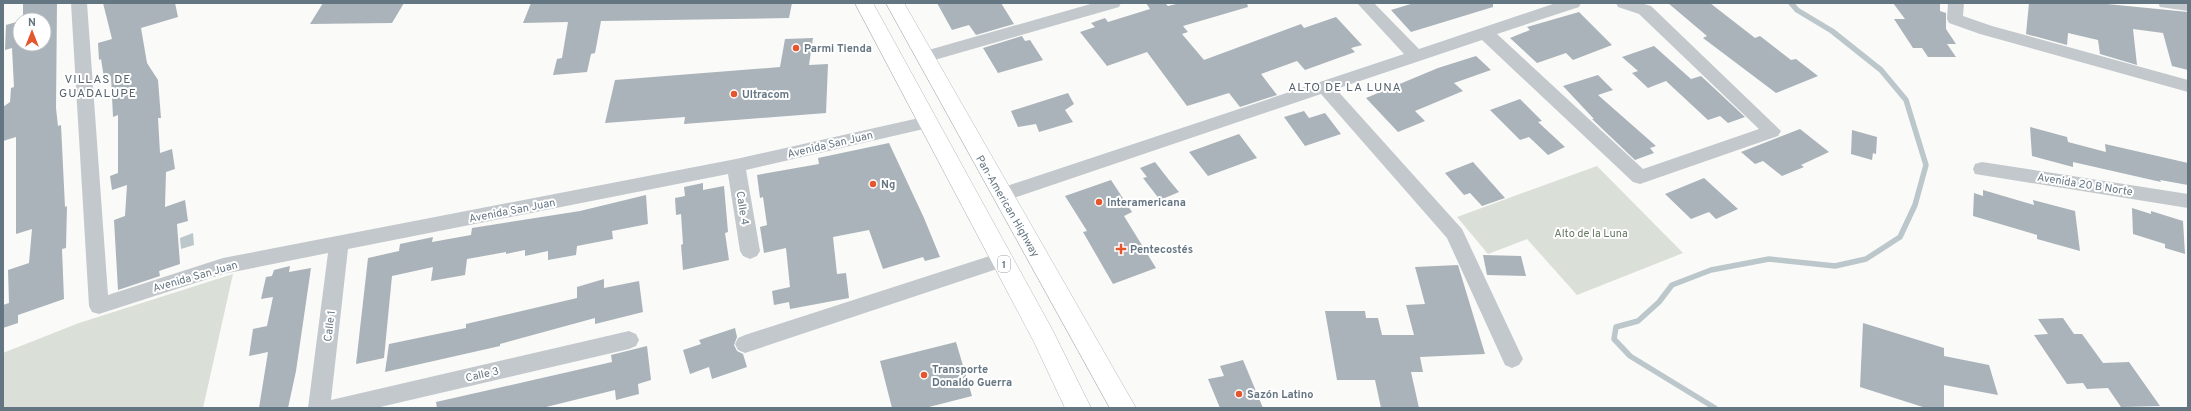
<svg xmlns="http://www.w3.org/2000/svg" width="2191" height="411" font-family="Overpass,sans-serif">
<style>
.green{fill:#dadfd7}
.water{fill:#bbc7cb}
.lines{fill:none;stroke-linecap:round;stroke-linejoin:round}
.stream{stroke:#bbc7cb;stroke-width:5.5}
.building{fill:#aab3b9}
.highway-casing{stroke:#b4b9bd;stroke-width:1}
.street{fill:#c3c8cc;fill-rule:evenodd}
.highway{fill:#fff;fill-rule:evenodd}
.poi-dot{fill:#e4572e;stroke:#fff;stroke-width:1.5}
.labels{text-anchor:middle;stroke-width:4;stroke-linejoin:round;paint-order:stroke}
.shield{fill:#fff;stroke:#939fa8;stroke-width:1}
.shield-label{font-size:10px;font-weight:bold;fill:#657683}
.poi-label{font-size:11px;font-weight:bold;fill:#657683;stroke:#fff;text-anchor:start}
.street-label{font-size:11px;fill:#657683;stroke:#fff}
.park-label{font-size:11px;fill:#687a64;stroke:#fff}
.neighbourhood-label{font-size:12px;letter-spacing:1px;fill:#57646e;stroke:#fff}
</style>
<rect width="100%" height="100%" fill="#fafaf8"/>
<path class="green" d="M1597,166L1683,253L1577,295L1527,239L1488,254L1457,217Z
M233,274L203,408H3V353L79,323Z"/>
<path class="water" d="M193,233L194,245L181,249L180,238Z"/>
<g class="lines">
<path class="stream" d="M1715,408L1630,356L1614,339L1616,327L1638,321L1659,302L1672,285L1711,270L1769,259L1835,266L1866,259L1900,237L1915,205L1926,165L1906,100L1881,70L1832,31L1797,10L1791,3"/>
</g>
<path class="building" d="M23,3H57L56,108L58,126L61,125L65,207L67,206L66,248L62,249L64,299L18,315V323L3,328V305L9,303L8,270L29,263L32,229L16,234V137L3,141V107L10,102L11,88L14,87L12,48L5,50L6,25L20,21V44H44V20H23Z
M103,3H175L178,17L141,28L147,63L158,80L161,118H158L160,153L172,149L175,169L166,172L165,207L185,200L188,221L177,224L180,264L159,271L160,276L118,290L114,220L125,216L127,185L112,190L110,176L118,173V115L113,117L111,76L104,78L101,59L99,60L98,43L112,39Z
M323,3H404L392,23L310,24Z
M531,3H792L789,18L601,21L595,53L591,54L587,72L553,75L557,59L562,58L568,22L523,23Z
M937,3H1001L1014,24L976,35L969,25L952,30Z
M1146,3H1165L1168,6L1180,3H1247L1248,7L1183,26L1188,32L1182,34L1204,60L1301,24L1304,28L1336,17L1362,45L1351,48L1355,52L1305,70L1297,61L1261,74L1277,95L1240,107L1229,93L1187,106L1147,52L1107,66L1080,32L1095,27L1091,23L1105,18L1108,22L1150,9Z
M1414,3H1493V7L1411,32L1391,10Z
M1668,3H1710L1755,38L1760,36L1791,60L1796,59L1818,76L1776,93L1703,38L1707,36Z
M1893,3H1940V11L1946,13V29L1956,44H1947L1956,57H1928L1922,48H1913L1894,19H1905Z
M2029,3H2097L2188,12V70L2172,66L2163,33L2133,29L2137,65L2100,54L2098,40L2068,33L2067,45L2026,34Z
M1579,12L1612,45L1573,60L1566,53L1537,63L1510,38L1530,30L1527,27Z
M1022,36L1025,41L1030,40L1043,60L998,73L983,48Z
M813,38L809,65L828,64L826,113L684,124L685,117L605,123L615,80L780,67L785,39Z
M1654,46L1691,79L1701,76L1745,117L1728,123L1720,116L1708,120L1666,81L1648,88L1632,73L1638,71L1622,57Z
M1476,56L1491,70L1454,83L1463,91L1415,111L1425,121L1398,132L1366,98L1438,68Z
M1598,75L1613,90L1598,95L1656,146L1650,148L1654,153L1635,160L1592,119H1594L1563,86Z
M1068,93L1074,104L1065,110L1073,122L1039,132L1036,124L1018,127L1011,111Z
M1520,99L1542,121L1538,122L1565,147L1548,155L1529,137L1520,140L1490,110Z
M1304,111L1309,118L1325,113L1341,134L1305,146L1284,117Z
M2030,127L2067,137L2068,142L2106,152L2105,144L2188,163V185L2160,180L2161,182L2073,162V167L2032,156Z
M1800,129L1829,152L1801,165L1804,167L1782,176L1763,161L1755,164L1741,152Z
M1852,130L1877,137L1876,154L1873,153L1872,160L1851,154Z
M1239,134L1257,158L1208,176L1189,152Z
M889,143L924,218L940,257L925,261L923,257L883,269L869,230L833,237L837,274L846,273L849,298L790,309L789,302L774,305L772,291L790,287L786,248L764,253L760,227L767,225L763,197L760,198L757,175L819,164L818,158Z
M1155,162L1169,180L1179,192L1160,200L1143,178L1147,177L1140,168Z
M1473,162L1505,198L1482,206L1470,193L1464,195L1445,173Z
M1704,178L1738,209L1716,219L1709,212L1691,219L1665,194Z
M1111,180L1132,212L1124,216L1156,268L1113,284L1083,232L1087,231L1065,196Z
M703,183V190L724,186L728,232L725,233L729,260L683,270L681,245L683,244L681,214L676,215L675,198L685,196L684,187Z
M1983,190L2034,205L2033,200L2075,211L2080,251L2037,239V235L1973,216L1974,193L1983,196Z
M646,195L648,224L612,231L613,239L577,246L576,255L548,260V251L525,256V250L506,254V252L467,259L465,275L431,281L433,267L392,276L384,358L356,364L368,258L399,251L400,244L433,237L432,242L471,235L472,228L580,211Z
M2132,208L2151,214V211L2183,221L2185,254L2165,248V244L2133,234Z
M1483,255L1521,256L1526,276L1487,275Z
M1458,265L1485,354L1420,357L1423,372H1411L1419,408H1381L1375,380H1337L1325,311H1365L1366,318H1378L1382,335H1414L1406,305L1425,304L1415,267Z
M290,266L289,272L311,268L296,371L288,408H259L268,352L249,356L253,329L267,326L273,297L261,299L266,277L272,276L274,270Z
M604,279V288L639,281L643,312L595,324V318L500,344V346L385,372L389,344L466,328V324L577,298V287Z
M2063,318L2074,334H2082L2103,363L2129,362L2160,406L2121,407L2108,388L2087,389L2083,383L2067,384L2034,335L2048,334L2038,319Z
M1863,323L1944,348V356L1989,365L1998,395L1944,385V408H1926L1860,387Z
M735,328L737,337L734,345L737,351L743,354L747,367L712,379L709,367L690,374L683,350L701,344L699,340Z
M956,342L972,396L925,408H892L880,361Z
M647,346L651,380L638,384L639,394L616,400L615,390L542,408H437L436,402L612,362L611,355Z
M1243,360L1263,408H1220L1208,379L1224,376L1220,366Z"/>
<g class="lines">
<g class="highway-casing">
<path id="highway" d="M855,3H873L1053,331L1091,408H1065L1034,342Z
M886,3H904L1136,408H1110Z"/>
</g>
<path class="street" d="M71,3H87L108,295L223,258L736,159L928,116L934,118L937,122L934,126L928,128L746,170L760,251L757,256L750,259L743,256L740,251L728,174L348,249L331,400L629,331L636,334L639,340L636,346L629,349L376,408H308L328,253L223,274L99,314L92,312L89,306Z
M1094,3H1121L1119,7L924,63L918,61L916,57L918,53Z
M1357,3H1374L1419,49L1556,3H1581L1579,7L1497,34L1643,169L1759,129L1639,14L1618,7L1616,3H1641L1651,6L1781,131L1778,136L1640,184L1633,182L1482,40L1336,89L1462,229L1523,359L1519,365L1512,368L1505,365L1447,238L1321,94L1002,202L995,200L993,195L995,190L1404,54Z
M1948,3H1964L1963,16L1992,26L2188,80V92L1980,34L1949,23L1947,19Z
M2158,3H2188V11L2160,7Z
M1982,162L2188,194V208L1975,174L1973,169L1975,164Z
M1002,252L1009,255L1012,260L1009,265L745,353L738,350L735,344L738,338L745,335Z"/>
<use href="#highway" class="highway"/>
</g>
<g class="poi-dot">
<circle cx="796" cy="48" r="4"/>
<circle cx="734" cy="94" r="4"/>
<circle cx="873" cy="184" r="4"/>
<circle cx="1099" cy="202" r="4"/>
<path d="M1119 243h4v4h4v4h-4v4h-4v-4h-4v-4h4z"/>
<circle cx="924" cy="375" r="4"/>
<circle cx="1239" cy="394" r="4"/>
</g>
<g class="labels">
<rect class="shield" x="998" y="256" width="12" height="16" rx="3"/>
<g class="shield-label">
<text x="1004" y="268">1</text>
</g>
<g class="poi-label">
<text x="804" y="52">Parmi Tienda</text>
<text x="742" y="98">Ultracom</text>
<text x="881" y="188">Ng</text>
<text x="1107" y="206">Interamericana</text>
<text x="1130" y="253">Pentecostés</text>
<text x="932" y="373">Transporte<tspan x="932" dy="13">Donaldo Guerra</tspan></text>
<text x="1247" y="398">Sazón Latino</text>
</g>
<g class="street-label">
<text transform="translate(830 144) rotate(-13)" y="4">Avenida San Juan</text>
<text transform="translate(2085 184) rotate(9)" y="4">Avenida 20 B Norte</text>
<text transform="translate(1008 206) rotate(60)" y="4">Pan-American Highway</text>
<text transform="translate(743 208) rotate(81)" y="4">Calle 4</text>
<text transform="translate(512 210) rotate(-11)" y="4">Avenida San Juan</text>
<text transform="translate(195 276) rotate(-16)" y="4">Avenida San Juan</text>
<text transform="translate(329 326) rotate(-83)" y="4">Calle 1</text>
<text transform="translate(482 374) rotate(-13)" y="4">Calle 3</text>
</g>
<g class="park-label">
<text x="1591" y="237">Alto de la Luna</text>
</g>
<g class="neighbourhood-label">
<text x="98" y="83">VILLAS DE<tspan x="98" dy="14">GUADALUPE</tspan></text>
<text x="1345" y="91">ALTO DE LA LUNA</text>
</g>
</g>
<rect width="2191" height="411" fill="none" stroke="#657683" stroke-width="8"/>
<g transform="translate(32 32)"><circle r="19" fill="#ffffff" stroke="#c1c8cd"/>
<path d="M0-3L7 15L0 10L-7 15Z" fill="#e4572e"/>
<text y="-6" font-size="11" font-weight="bold" text-anchor="middle" fill="#657683">N</text>
</g>
</svg>
